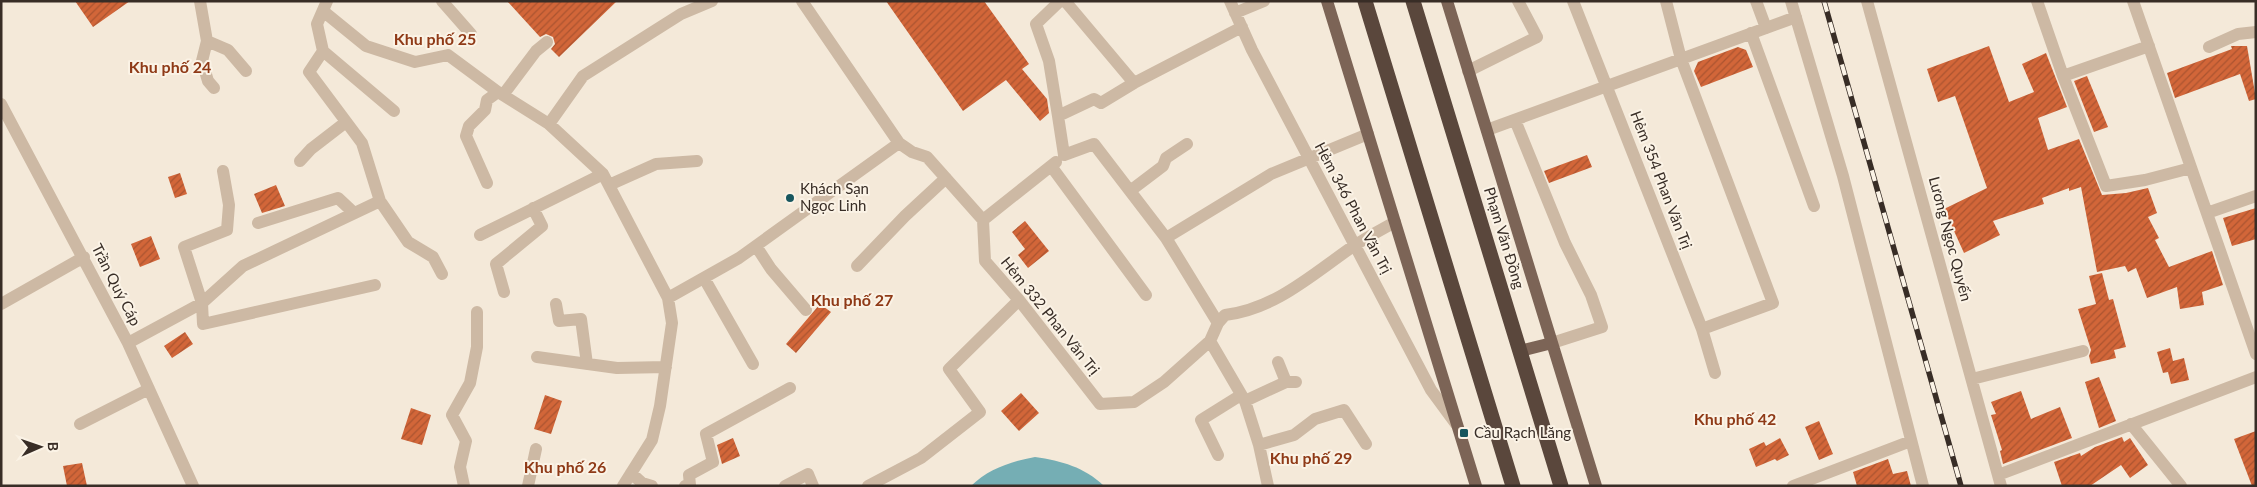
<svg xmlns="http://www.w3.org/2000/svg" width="2257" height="487" font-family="Lato,sans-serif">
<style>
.water{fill:#75aeb4}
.building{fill:url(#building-hatch)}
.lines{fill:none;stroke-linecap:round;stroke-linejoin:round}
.minor{stroke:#cdb9a4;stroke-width:12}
.major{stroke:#7c6456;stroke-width:12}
.highway{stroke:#5a473c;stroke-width:15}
.rail-casing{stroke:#382d26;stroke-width:5.5}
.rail{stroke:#fbf3e6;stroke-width:4;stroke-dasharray:11;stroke-linecap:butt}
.poi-dot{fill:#17565e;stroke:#fbf3e6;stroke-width:2}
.labels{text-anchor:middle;stroke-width:4;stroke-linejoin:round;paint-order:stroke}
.street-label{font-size:15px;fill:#382d26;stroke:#fbf3e6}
.poi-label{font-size:15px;fill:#382d26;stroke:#fbf3e6;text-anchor:start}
.neighbourhood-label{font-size:16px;font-weight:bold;fill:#8f3a17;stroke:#fbf3e6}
</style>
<defs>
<pattern id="building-hatch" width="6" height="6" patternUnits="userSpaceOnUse" patternTransform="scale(1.25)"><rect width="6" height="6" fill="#d26639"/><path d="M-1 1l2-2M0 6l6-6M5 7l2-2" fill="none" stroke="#ab5430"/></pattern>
</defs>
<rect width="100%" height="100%" fill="#f4e9d9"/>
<path class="water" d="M1035,457C1062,461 1084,467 1104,486H971C988,469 1012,461 1035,457Z"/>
<path class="building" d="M75,1H130L93,27Z
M507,1H617L559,57L551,49L555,44L553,37L546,34L540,37Z
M886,1H984L1029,64L1022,69L1047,99L1049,113L1040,121L1006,80L963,111Z
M1989,46L2009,102L2034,92L2022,64L2046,53L2067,107L2038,118L2048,150L2079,139L2102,195L2126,193L2148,188L2157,213L2148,217L2159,238L2155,240L2169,267L2212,251L2223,285L2202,292L2204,305L2180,309L2177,287L2147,298L2136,268L2128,272L2125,266L2097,272L2081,187L2069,191V188L2042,198L2044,204L1993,221L2000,235L1964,253L1944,209L1987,188L1955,96L1938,102L1927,69Z
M2231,46H2247L2256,99L2249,101L2240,74L2175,98L2167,73L2232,49Z
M1738,47L1746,50L1753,67L1701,87L1694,71L1698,62Z
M2087,76L2108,127L2094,132L2074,81Z
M1587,155L1592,167L1549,183L1544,171Z
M180,173L187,194L175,198L168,177Z
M276,185L285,206L262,213L254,194Z
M2256,208V239L2232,246L2223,218Z
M1025,221L1049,251L1028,268L1018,255L1025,249L1012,232Z
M151,236L160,259L140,267L131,244Z
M2102,273L2109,300L2113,299L2126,347L2114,350L2116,358L2091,364L2089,356L2091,350L2078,309L2096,304L2089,276Z
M820,304L831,312L796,353L786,344Z
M185,332L193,344L172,358L164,346Z
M2170,348L2173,361L2184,358L2189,380L2171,384L2168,372L2163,373L2157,352Z
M2099,377L2116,421L2099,428L2085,382Z
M2021,391L2031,419L2060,407L2072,438L2003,464L2000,451L2002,450L1991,415L1996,414L1991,402Z
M1021,393L1039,413L1019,431L1001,411Z
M545,395L562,401L551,434L534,429Z
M411,408L431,415L422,445L401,439Z
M1819,421L1833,454L1819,460L1805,427Z
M2256,431V486H2252L2234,439Z
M2122,437L2124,442L2130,438L2148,465L2130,478L2121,465L2090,486H2062L2054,462L2080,453L2081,456L2095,447Z
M733,438L740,456L722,464L717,445Z
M1780,438L1789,455L1777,461L1775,459L1756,467L1749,449L1764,442L1766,446Z
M1888,459L1893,474L1907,471L1911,486H1857L1853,472Z
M82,463L87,486H67L63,466Z"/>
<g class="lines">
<path class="minor" d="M200,1L207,41L202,61L208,81L214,88
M327,1L317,24L323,51L309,72L362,143L380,201
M442,1L471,34
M802,1L899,143L912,152L927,157L983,220L985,261L1019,300L1100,404L1134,402L1164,382L1210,341
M1065,1L1134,83L1101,103L1094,99L1058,116L1064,155L1094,144L1166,238L1218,323L1210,341L1245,401L1259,445L1268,486
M1230,1L1252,50L1431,390L1456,424
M1573,1L1702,329L1715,373
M1666,1L1681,59L1773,303L1702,329
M1756,1L1766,28
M1791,1L1843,176L1923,486
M1867,1L2001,486
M2037,1L2063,76L2106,186L2145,180L2191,168
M2133,1L2256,354
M323,11L366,46L415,62L448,55L498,92L549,124L603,174L668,298L672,323L660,406L652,440L623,486
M1235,13L1264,1
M1751,33L1814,206
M207,41L228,50L246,71
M2209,47L2238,34L2256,32
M323,51L394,111
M1468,71L1537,37L1518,1
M2063,76L2149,46
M1134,83L1242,27
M503,95L536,51L547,42
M1,104L128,343L193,486
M1058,116L1049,61L1036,24L1060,1
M1515,120L1565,243L1591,295L1602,327L1552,343
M549,124L583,76L681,14L712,1
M1487,130L1796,17
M300,161L311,149L346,122
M1051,166L1146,295
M223,171L229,205L227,230L184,247L202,303L203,324L375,285
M487,183L466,136L469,126L485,110L487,100L498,92
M609,185L656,164L697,161
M1130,191L1163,166L1166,158L1187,144
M2207,213L2256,196
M983,220L1056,162
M258,223L338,198L354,213
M480,235L603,174
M1166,238L1271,174L1368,134
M756,246L771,269L806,310
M857,266L905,216L946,178
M704,278L753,364
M504,292L496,264L542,226L533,208
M668,298L739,258L899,143
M1,304L84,257
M556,304L559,321L581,319L587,364
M1218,323L1225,315C1276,309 1314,273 1355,245C1368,237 1382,229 1395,222
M128,343L202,303L243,266L380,201L408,242L433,257L442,274
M537,357L617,368L666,367
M1278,362L1286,382
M1972,379L2083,351
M1245,401L1286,382H1296
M80,424L149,389
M2131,424L2181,486
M1259,445L1294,435L1315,419L1344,410L1366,444
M1218,455L1201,420L1241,395
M631,473L642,483L652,486
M1998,475L2256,377
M464,486L460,467L466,441L452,415L470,383L477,347V312
M528,486L536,449
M685,486L690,485L689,475L713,462L706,434L790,388
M785,486L808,474L813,486
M868,486L921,458L980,412L949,369L1019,300
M1793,486L1911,441"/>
<path class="major" d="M1327,1L1476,486
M1447,1L1596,486
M1520,351L1552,343"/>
<path class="highway" d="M1365,1L1513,486
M1413,1L1561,486"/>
<g class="rail-casing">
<path id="rail" d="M1824,1L1961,486"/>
</g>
<use href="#rail" class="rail"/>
</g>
<g class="poi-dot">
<circle cx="790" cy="198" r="5"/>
<rect x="1459" y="428" width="10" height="10" rx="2.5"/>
</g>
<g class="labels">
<g class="street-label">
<text transform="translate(1661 180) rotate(69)" y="5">Hẻm 354 Phan Văn Trị</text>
<text transform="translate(1353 208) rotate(62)" y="5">Hẻm 346 Phan Văn Trị</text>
<text transform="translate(1504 238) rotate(73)" y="5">Phạm Văn Đồng</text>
<text transform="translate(1950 239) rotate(75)" y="5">Lương Ngọc Quyến</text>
<text transform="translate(116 285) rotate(63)" y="5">Trần Quý Cáp</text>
<text transform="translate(1050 316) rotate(51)" y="5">Hẻm 332 Phan Văn Trị</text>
</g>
<g class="poi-label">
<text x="800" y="194">Khách Sạn<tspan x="800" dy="17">Ngọc Linh</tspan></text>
<text x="1474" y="438">Cầu Rạch Lăng</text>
</g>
<g class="neighbourhood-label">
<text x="435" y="45">Khu phố 25</text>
<text x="170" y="73">Khu phố 24</text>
<text x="852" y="306">Khu phố 27</text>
<text x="1735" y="425">Khu phố 42</text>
<text x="1311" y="464">Khu phố 29</text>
<text x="565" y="473">Khu phố 26</text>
</g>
</g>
<rect width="2257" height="487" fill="none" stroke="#382d26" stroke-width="5"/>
<g transform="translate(40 447) rotate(88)" stroke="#fbf3e6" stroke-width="4" paint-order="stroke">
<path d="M0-4L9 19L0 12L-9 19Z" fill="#382d26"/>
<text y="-8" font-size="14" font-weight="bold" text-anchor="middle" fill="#382d26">B</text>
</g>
</svg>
